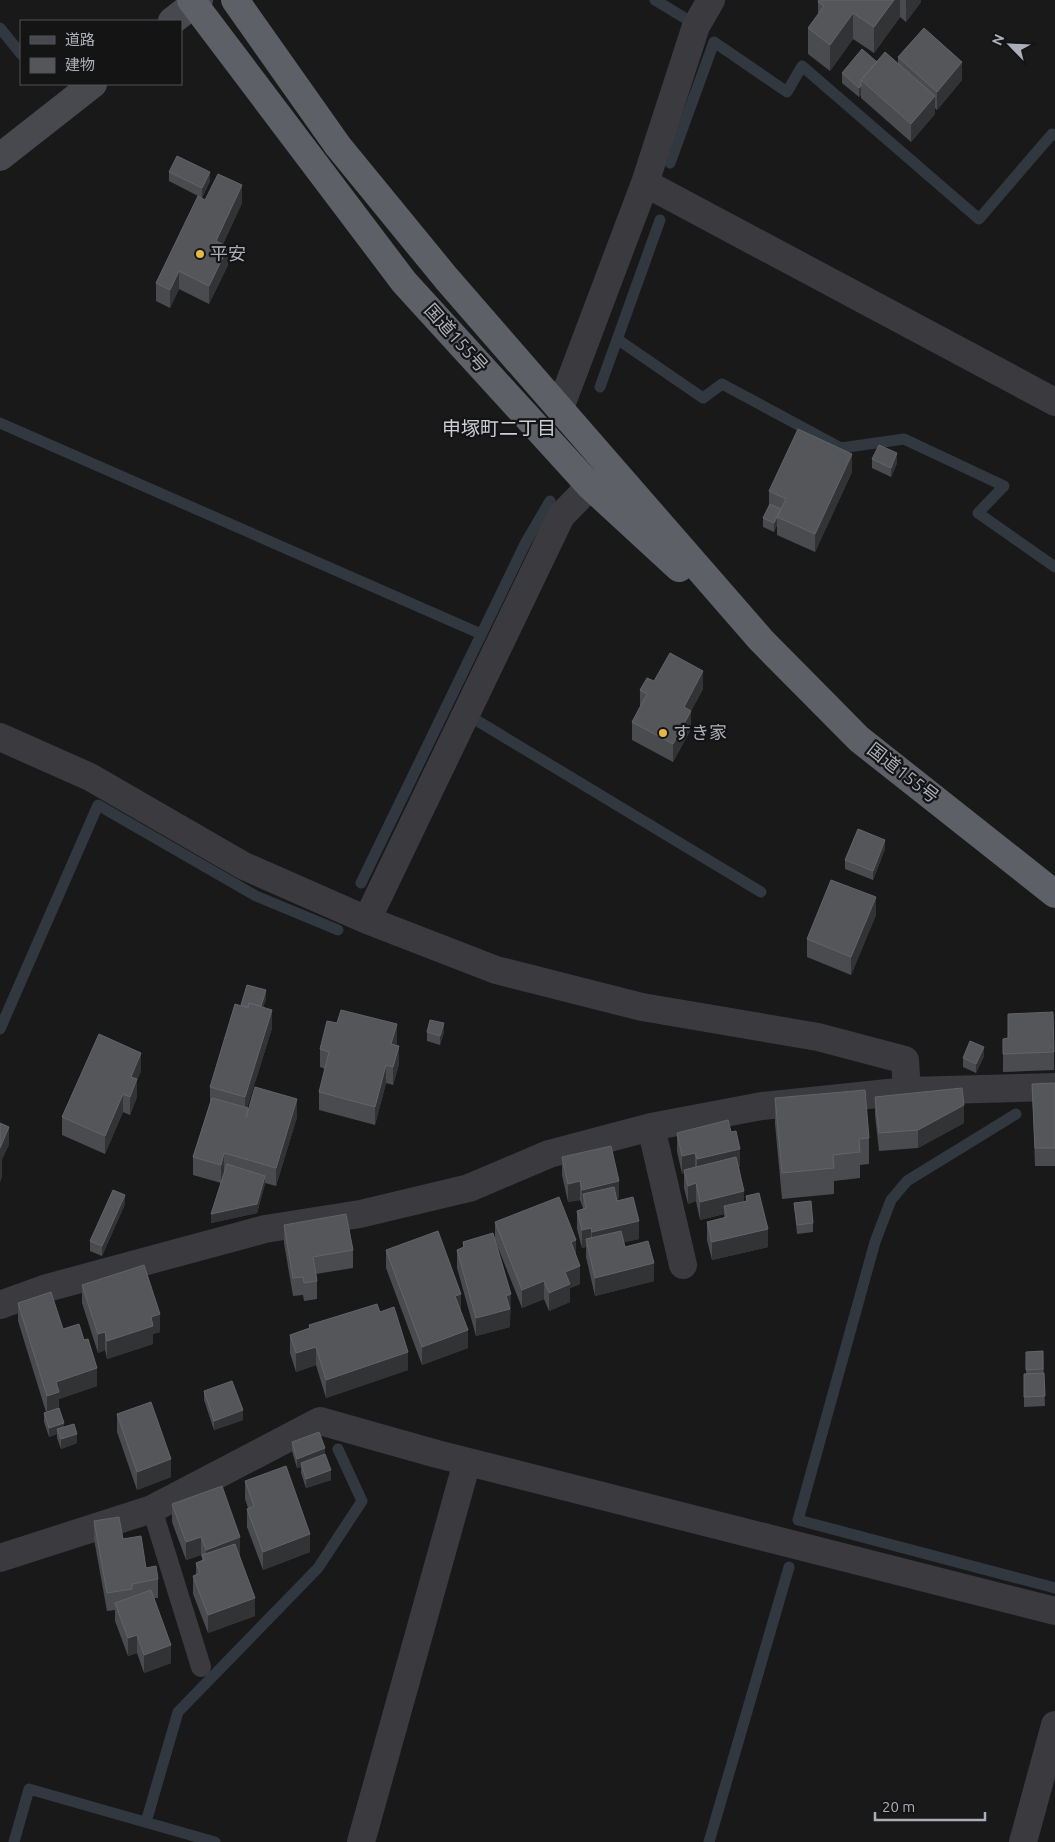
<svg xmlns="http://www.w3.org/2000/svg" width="1055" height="1842" font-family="Ubuntu,'Noto Sans JP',sans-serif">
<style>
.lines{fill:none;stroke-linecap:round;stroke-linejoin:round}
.stream{stroke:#313840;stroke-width:11}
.service{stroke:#3a3a3f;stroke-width:20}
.minor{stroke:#3a3a3f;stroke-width:28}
.secondary{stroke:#48494f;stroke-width:28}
.trunk{stroke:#5e6067;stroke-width:28}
.wall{fill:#4a4b4f}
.shaded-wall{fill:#323335}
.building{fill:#55565a;stroke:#626469}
.poi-dot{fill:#e4b947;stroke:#141415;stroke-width:2}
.labels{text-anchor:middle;stroke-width:4.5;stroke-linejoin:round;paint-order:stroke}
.poi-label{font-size:18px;fill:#acafb9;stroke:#141415;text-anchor:start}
.street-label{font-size:18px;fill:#acafb9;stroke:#141415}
.neighbourhood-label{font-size:19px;fill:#cdced5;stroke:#141415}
</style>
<rect width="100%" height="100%" fill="#19191a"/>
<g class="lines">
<path class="stream" d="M655,0L683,17
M0,28L21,54
M670,163L714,42L787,92L802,66L979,219L1052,134L1055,135
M617,339L703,398L722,384L841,448L904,439L1004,486L978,513L1055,567
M600,387L660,220
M0,423L481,634
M476,720L761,892
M361,883L526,542L550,501
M0,1029L98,805L256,896L338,930
M1016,1114L907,1181L891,1200L875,1242L798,1520L1055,1588
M146,1822L178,1712L318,1568L362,1501L338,1449
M14,1842L29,1789L215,1842
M709,1842L789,1567"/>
<path class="service" d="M152,1509L201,1667"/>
<path class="minor" d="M645,183L1055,402
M560,408L645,183L696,26L711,0
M0,737L90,777L244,866L367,920L496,970L642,1007L818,1037L905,1060L907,1091
M367,920L561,516L590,486
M651,1127L683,1265
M0,1305L47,1288L265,1229L360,1214L469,1188L549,1154L651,1127L762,1106L907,1091L1055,1087
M0,1558L152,1509L320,1421L437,1454L1055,1611
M361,1842L467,1462
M1023,1842L1055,1725"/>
<path class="secondary" d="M172,21L199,0
M0,157L93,84"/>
<path class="trunk" d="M191,0L404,282L590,486L679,568
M235,0L338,146L446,278L761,640L859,739L1055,894"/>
</g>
<path class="wall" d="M819,0H921V2L906,22L900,17L874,53L853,39L830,71L808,54V28L818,14V2Z
M898,57L962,80L937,110L935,108V114L911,142L861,98V95L859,97L842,83V73L877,62L898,64Z
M169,172L210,181L202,198L169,181Z
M205,200L242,203L223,244L228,265L209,304L179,289L170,308L156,301V283Z
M872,459L897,463L891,477L872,468Z
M852,472L815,552L777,535V525L774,532L763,527V518L769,505V491Z
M654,681L703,689L691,711V729L673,762L632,740V722L640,707V690Z
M885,849L873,880L845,869V860Z
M876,915L851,975L807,957V939Z
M247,985L266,999L263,1007L272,1028L247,1108L248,1112L297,1117L276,1186L265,1183L257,1213L211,1223L225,1171H224L221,1183L193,1175V1157L210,1102V1087L241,1006Z
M427,1032H444L440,1045L427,1041Z
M1003,1039L1054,1052V1070L1003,1072Z
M397,1042L396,1045L399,1064L393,1085L386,1083L375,1125L319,1110V1092L325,1069L320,1067V1049Z
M984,1056L976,1073L963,1067V1058Z
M141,1071L137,1080V1097L130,1115L123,1112L105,1154L62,1135V1117Z
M1055,1083V1166H1035L1032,1084Z
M875,1097L964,1123L918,1148L879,1151L875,1115Z
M775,1098L869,1138V1164L860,1165V1178L834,1181V1194L782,1199L775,1124Z
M731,1132L740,1167H739L744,1201H746V1196L768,1247L712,1260L707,1240V1222L724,1218V1214L700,1220L696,1201L688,1204L684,1188V1173L682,1174L677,1151V1133Z
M562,1157L619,1199H617L639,1239L624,1242L625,1247L654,1281L595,1296L586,1257V1247L582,1248L577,1229V1211L583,1209V1208L580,1200L568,1202L562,1175Z
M794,1203L813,1223V1232L797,1234Z
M125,1204L102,1256L90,1251V1241Z
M495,1222L576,1255L580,1284L570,1288V1302L549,1311L544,1299L522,1308L495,1240Z
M284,1225L353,1250V1268L316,1274L317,1281V1299L304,1301L303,1295L293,1296L284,1243Z
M463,1242L511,1312L510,1313V1327L476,1336L457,1268V1250L463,1248Z
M386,1250L461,1312L468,1348L422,1365L386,1268Z
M82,1285L160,1332L153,1334V1344L107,1359L105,1350L98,1353L82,1303Z
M18,1303L63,1329L97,1386L59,1399V1409L64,1427L77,1443L61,1449L57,1438V1434L49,1437L44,1422V1413L46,1412L18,1321Z
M380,1312L408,1370L326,1398L316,1365L296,1372L290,1353V1335L309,1328V1325Z
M1043,1351L1045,1406L1024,1407V1374H1026V1352Z
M204,1391L243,1420L214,1430L204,1400Z
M117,1414L171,1477L137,1490L117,1432Z
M292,1442L325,1454L331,1480L306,1488L301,1473V1467L297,1468L292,1451Z
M245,1481L310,1552L263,1570L247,1527V1509L248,1508L245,1499Z
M172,1504L240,1556L255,1616L208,1633L193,1594V1576L196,1575V1563L202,1560V1558L201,1555L186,1560L172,1522Z
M94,1521L123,1539L146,1568L158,1579V1598H154L171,1663L144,1673L137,1653L128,1656L115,1621V1610L107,1611L94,1539Z"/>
<path class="shaded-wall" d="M894,0H900V17L874,53V27Z
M906,0H921V2L906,22Z
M853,13V39L830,71V45Z
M962,62V80L937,110V92Z
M861,86V95L859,97V88Z
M935,96V114L911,142V124Z
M210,172V181L202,198V188Z
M242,185V203L216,259V241Z
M228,247V265L209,304V286Z
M179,271V289L170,308V290Z
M897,453V463L891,477V468Z
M852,454V472L815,552V534Z
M781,509L777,517V525L774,532V523Z
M703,671V689L690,713L691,711V729L673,762V744L684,707Z
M885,840V849L873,880V871Z
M876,897V915L851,975V957Z
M266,990V999L260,1020V1010Z
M272,1010V1028L245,1115V1097Z
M444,1023V1032L440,1045V1036Z
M397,1024V1042L391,1062V1044Z
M399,1046V1064L393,1085V1067Z
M984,1047V1056L976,1073V1064Z
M141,1053V1071L137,1080V1097L130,1115V1097L131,1077Z
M386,1065V1083L375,1125V1107Z
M123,1094V1112L105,1154V1136Z
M297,1099V1117L276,1186V1168Z
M964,1105V1123L918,1148V1130Z
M9,1127V1145L2,1160V1177L0,1183V1148Z
M740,1149V1167L697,1177V1159Z
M224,1153V1171L221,1183V1165Z
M695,1153V1171L684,1170V1173L682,1174V1156Z
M265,1176V1185L257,1213L211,1223V1214Z
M580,1181V1200L568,1202V1184Z
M619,1181V1199L586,1207L583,1194L582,1208V1190Z
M696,1183V1201L688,1204V1186Z
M744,1191V1209L724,1206V1214L700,1220V1202Z
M125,1195V1204L102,1256V1246Z
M639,1221V1239L592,1250V1232Z
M591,1228V1246L586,1239V1247L582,1248V1230Z
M768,1229V1247L712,1260V1242Z
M576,1240V1258L571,1242Z
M654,1263V1281L595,1296V1278Z
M580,1266V1284L570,1288V1302L549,1311V1293L565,1272Z
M544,1281V1299L522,1308V1290Z
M461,1294V1312L455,1296Z
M511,1294L510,1327L476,1336V1318L506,1296Z
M160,1314V1332L153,1334V1344L107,1359V1341L151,1317Z
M468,1330V1348L422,1365V1347Z
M105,1332V1350L98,1353V1334Z
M316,1347V1365L296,1372V1353Z
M408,1352V1370L326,1398V1380Z
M97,1368V1386L59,1399V1410L47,1414V1396L56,1382Z
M243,1410V1420L214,1430V1421Z
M64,1423V1432L57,1429V1434L49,1437V1428Z
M77,1434V1443L61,1449V1439Z
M325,1448V1458L301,1463V1467L297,1468V1459Z
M171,1459V1477L137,1490V1472Z
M331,1470V1480L306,1488V1479Z
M310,1534V1552L263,1570V1552Z
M201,1537V1555L186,1560V1542Z
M240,1537V1556L206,1568V1550Z
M255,1598V1616L208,1633V1615Z
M137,1635V1653L128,1656V1638Z
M171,1645V1663L144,1673V1655Z"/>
<path class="building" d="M819,0H894L874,27L853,13L830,45L808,28L824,6L818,2Z
M924,28L962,62L937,92L898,57Z
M862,49L877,62L861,80V86L859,88L842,73Z
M885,52L935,96L911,124L861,80Z
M177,156L210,172L202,188L169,172Z
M218,174L242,185L216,241L228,247L209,286L179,271L170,290L156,283L198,196L205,200Z
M798,429L852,454L815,534L777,517L786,499L769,491Z
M879,445L897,453L891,468L872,459Z
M770,504L781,509L774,523L763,518Z
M670,653L703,671L684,707L691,711L673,744L632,722L647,694L640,690L647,678L654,681Z
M858,829L885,840L873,871L845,860Z
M831,880L876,897L851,957L807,939Z
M247,985L266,990L261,1006L249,1003L248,1007L241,1005Z
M249,1003L272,1010L245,1097L210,1087L235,1004L248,1008Z
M341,1010L397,1024L391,1044L399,1046L393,1067L386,1065L375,1107L319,1092L329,1052L320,1049L327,1021L337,1023Z
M1053,1012L1054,1052L1003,1054V1039L1008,1038V1014Z
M430,1020L444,1023L440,1036L427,1032Z
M99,1034L141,1053L131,1077L137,1079L130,1097L123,1094L105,1136L62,1117Z
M970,1041L984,1047L976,1064L963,1058Z
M1055,1083V1148H1035L1032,1084Z
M255,1087L297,1099L276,1168L224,1153L221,1165L193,1157L212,1098L248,1108L246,1118Z
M962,1088L964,1105L918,1130L879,1133L875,1097Z
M865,1090L869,1138L859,1139L860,1152L833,1155L834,1168L782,1173L775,1098Z
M728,1120L731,1132L736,1131L740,1149L697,1159L695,1153L682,1156L677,1133Z
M0,1123L9,1127L0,1148Z
M611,1146L619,1181L582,1190L580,1181L568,1184L562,1157Z
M736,1157L744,1191L700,1202L696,1183L688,1186L684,1170Z
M227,1164L265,1176L257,1204L211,1214Z
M614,1187L617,1201L633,1197L639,1221L592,1232L591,1228L582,1230L577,1211L586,1208L583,1194Z
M113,1190L125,1195L102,1246L90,1241Z
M759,1193L768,1229L712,1242L707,1222L727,1217L724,1206L747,1201L746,1196Z
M559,1197L576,1240L571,1242L580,1266L565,1272L570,1284L549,1293L544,1281L522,1290L495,1222Z
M811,1201L813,1223L797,1225L794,1203Z
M346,1214L353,1250L313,1257L317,1281L304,1283L303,1277L293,1278L284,1225Z
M438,1231L461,1294L455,1296L468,1330L422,1347L386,1250Z
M621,1231L625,1247L648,1241L654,1263L595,1278L586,1239Z
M493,1233L511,1294L506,1296L510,1309L476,1318L457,1250L464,1247L463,1242Z
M144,1265L160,1314L151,1317L153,1326L107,1341L105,1332L98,1334L82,1285Z
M51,1292L63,1329L79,1324L84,1340L88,1339L97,1368L56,1382L59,1392L47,1396L18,1303Z
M377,1304L380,1312L394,1307L408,1352L326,1380L316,1347L296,1353L290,1335L310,1328L309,1325Z
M1043,1351V1369L1026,1370V1352Z
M1044,1373L1045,1396L1024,1397V1374Z
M232,1381L243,1410L214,1421L204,1391Z
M151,1402L171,1459L137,1472L117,1414Z
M59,1408L64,1423L49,1428L44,1413Z
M74,1424L77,1434L61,1439L57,1429Z
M319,1432L325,1448L297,1459L292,1442Z
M325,1454L331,1470L306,1479L301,1463Z
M286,1466L310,1534L263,1552L247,1509L254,1506L245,1481Z
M222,1486L240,1537L206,1550L201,1537L186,1542L172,1504Z
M119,1517L123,1539L141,1536L146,1568L156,1566L158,1579L132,1584V1589L107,1593L94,1521Z
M235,1544L255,1598L208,1615L193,1576L200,1573L196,1563L204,1560L202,1555Z
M151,1590L171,1645L144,1655L137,1635L128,1638L115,1603Z"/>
<g class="poi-dot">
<circle cx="200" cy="254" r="5"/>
<circle cx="663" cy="733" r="5"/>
</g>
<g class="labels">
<g class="poi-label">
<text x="210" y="260">平安</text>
<text x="673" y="739">すき家</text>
</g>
<g class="street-label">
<text transform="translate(456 338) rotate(48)" y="6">国道155号</text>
<text transform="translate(903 773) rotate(38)" y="6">国道155号</text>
</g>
<g class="neighbourhood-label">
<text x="499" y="435">申塚町二丁目</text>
</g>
</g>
<rect x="20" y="20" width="162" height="65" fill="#141415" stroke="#515257"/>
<rect x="30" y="36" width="25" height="8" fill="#48494f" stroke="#515257"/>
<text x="65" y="45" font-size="15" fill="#acafb9">道路</text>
<rect x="30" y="58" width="25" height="15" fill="#55565a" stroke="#515257"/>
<text x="65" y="70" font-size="15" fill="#acafb9">建物</text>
<g transform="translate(1010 45) rotate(294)" stroke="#141415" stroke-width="4" paint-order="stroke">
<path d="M0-4L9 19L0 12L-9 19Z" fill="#acafb9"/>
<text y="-8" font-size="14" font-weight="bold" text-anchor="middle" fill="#acafb9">N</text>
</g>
<path d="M875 1812v8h110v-8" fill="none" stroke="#acafb9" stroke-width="2.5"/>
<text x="882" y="1812" font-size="15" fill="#acafb9" stroke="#141415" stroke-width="4" paint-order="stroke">20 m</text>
</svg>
